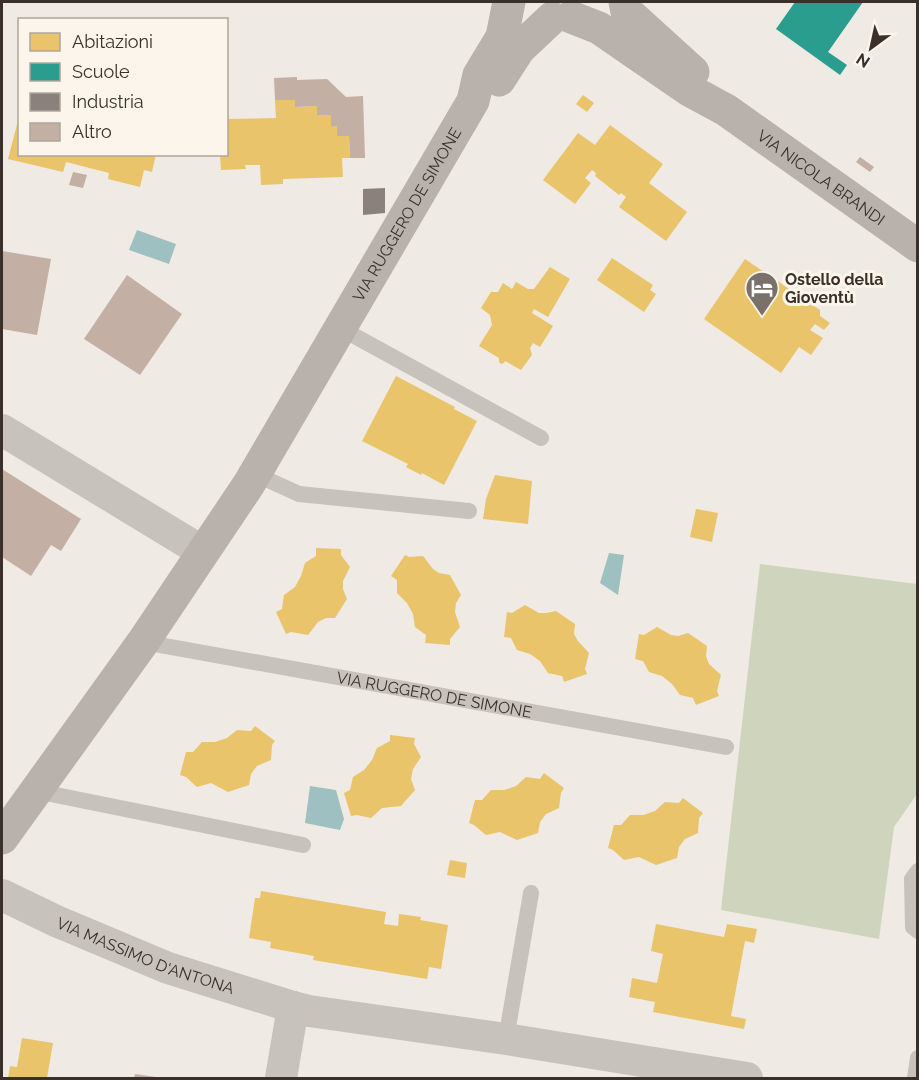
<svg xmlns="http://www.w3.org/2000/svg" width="919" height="1080" font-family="Raleway,sans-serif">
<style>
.green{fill:#cfd5bc}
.water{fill:#9ec0c1}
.homes{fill:#e9c46a}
.schools{fill:#2a9d8f}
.industry{fill:#8a817c}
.building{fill:#c4afa4}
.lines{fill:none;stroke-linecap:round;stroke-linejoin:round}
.lane{stroke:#c8c2bc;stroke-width:16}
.street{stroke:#c8c2bc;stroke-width:32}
.secondary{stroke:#b9b2ac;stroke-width:33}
.labels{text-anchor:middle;stroke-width:6;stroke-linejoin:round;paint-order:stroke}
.street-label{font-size:16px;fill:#3a3029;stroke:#fbf5eb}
.poi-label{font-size:16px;font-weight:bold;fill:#3a3029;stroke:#fbf5eb;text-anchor:start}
</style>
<rect width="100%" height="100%" fill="#efeae3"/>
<path class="green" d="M760,564L917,584V794L894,827L879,939L721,910Z"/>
<path class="water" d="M137,230L176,244L169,264L129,250Z
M609,553L624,555L618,595L600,583Z
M310,786L336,790L344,819L340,830L305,823Z"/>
<path class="homes" d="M583,95L594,103L587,112L576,104Z
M275,100H295V107L317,106V115H331V127L337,126V136H349L350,158H342L343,177L283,179V184L261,185L260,165H245L246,169L221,170L220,154H226V119L276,118Z
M19,117L20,154H156L152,172L144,170L140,187L108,179L109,173L66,162L63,172L8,159Z
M610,125L663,164L649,183L687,212L666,241L619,207L626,197L621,193L619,195L595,176L596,173L592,170L585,178L591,183L575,204L543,180L578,133L595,145Z
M612,258L653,285L650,290L656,294L644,312L597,280Z
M745,259L820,310V316L830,323L824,330L815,324L810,330L823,338L811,355L799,347L781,373L704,319Z
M550,267L570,279L548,317L534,309L532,313L553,326L540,347L533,343L530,348L532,355L521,370L505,361L504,363L501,364L499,362V358L479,346L492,325L490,315L481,308L491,292H498L503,283L512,289L516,282L528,289H534Z
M396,376L455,407L454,409L477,421L444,485L422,473L421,475L406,467L408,464L362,441Z
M495,475L532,481L528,524L483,519L486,499Z
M696,509L718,513L712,542L690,537Z
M316,548L341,549V555L350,567L343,581V589L347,599L335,618H326L318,622L308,635L291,632L286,634L276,612L282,609L284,595L295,587L301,576L305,563L316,556Z
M405,555L409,557L423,556L433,569L439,573L450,575L461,595L456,603L455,612L460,627L450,639V645L425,643L426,635L415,627L413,614L407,603L397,593V580L391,576Z
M525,605L539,613H546L556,611L575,624L574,634L578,641L589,653L585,669L587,674L564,682L562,676L548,673L540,661L530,654L517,650L511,638L504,637L507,612L512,613Z
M657,627L671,635L678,636L688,633L707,646L706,656L709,664L721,675L717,691L719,696L696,705L693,698L680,695L672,684L662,676L649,672L643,661L635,659L639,634L644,635Z
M255,726L275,741L272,745L271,760L257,766L251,774L249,785L228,792L211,783L197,787L186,777L180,775L186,752H193L202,742H215L227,738L237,730L251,731Z
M390,735L415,738L414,744L421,757L413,769L411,779L415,790L401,806L382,808L371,818L357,815L351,816L344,793L350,790L353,777L364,770L372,760L377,748L390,741Z
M544,773L564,788L561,793L559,808L546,814L540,822L538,833L517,840L500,832L486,835L474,825L469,823L475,800H482L491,790H504L516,786L526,777L540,779Z
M683,798L703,813L699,818L698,833L685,839L679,847L677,858L656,865L639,857L624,860L613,850L608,848L614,825H621L630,815H643L655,811L665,802L679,803Z
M450,860L467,863L465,878L447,875Z
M261,891L386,912L384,924L398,926L399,914L421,917L420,920L448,925L441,969L429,967L427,979L313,960L314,956L270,948L271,942L249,938L255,898H260Z
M656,924L724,937L727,924L757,929L754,943L745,941L731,1016L746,1019L744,1029L653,1012L655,1002L629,997L632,978L657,983L663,954L651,951Z
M22,1038L53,1043L47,1078H8L10,1066L17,1067Z"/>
<path class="schools" d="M795,2H863L828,52L847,65L840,75L776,29Z"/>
<path class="industry" d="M385,188V213L363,215V189Z"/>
<path class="building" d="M297,77V80L327,79L346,97L363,96L365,158H350L349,136H337V126L331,127V115H317V106L295,107V100H275L274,78Z
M860,157L874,167L870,172L856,162Z
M73,172L87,175L83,188L69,185Z
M2,251L51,259L37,335L2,329Z
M127,275L182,314L140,375L84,339Z
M2,469L81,519L61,551L51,545L31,576L2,557Z
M135,1074L156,1077V1078H134Z"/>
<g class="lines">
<g class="lane">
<path d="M340,328L541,438"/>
<path d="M255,474L299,494L469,511"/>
<path id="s1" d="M143,642L726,747"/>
<path d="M36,791L303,845"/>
<path d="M918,871L912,879L913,927L918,931"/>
<path d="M506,1039L531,893"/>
<path d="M915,1078L918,1058"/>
</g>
<g class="street">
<path d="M2,430L203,552"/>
<path id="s2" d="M2,895L56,921L168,968L293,1007L309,1011L506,1039L747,1078"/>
<path d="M281,1078L293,1007"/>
</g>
<g class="secondary">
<path d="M625,2L627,12L693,72"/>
<path id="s3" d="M571,17L599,28L689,90L726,110L918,246"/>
<path d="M499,80L519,49L552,18"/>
<path id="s4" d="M2,838L143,642L249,484L473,101L479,75L502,37L509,2"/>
</g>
</g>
<defs>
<g id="hotel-pin" transform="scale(1.725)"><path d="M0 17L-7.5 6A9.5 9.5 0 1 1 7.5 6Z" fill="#79716a" stroke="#fbf5eb"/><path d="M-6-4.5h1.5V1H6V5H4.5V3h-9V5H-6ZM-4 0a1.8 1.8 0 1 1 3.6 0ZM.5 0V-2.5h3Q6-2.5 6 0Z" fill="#fff"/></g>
</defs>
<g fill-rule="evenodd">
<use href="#hotel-pin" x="762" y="288"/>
</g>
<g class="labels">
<g class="street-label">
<text dy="6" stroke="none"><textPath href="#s3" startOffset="298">VIA NICOLA BRANDI</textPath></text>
<text dy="6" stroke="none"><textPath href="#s4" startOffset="744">VIA RUGGERO DE SIMONE</textPath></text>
<text dy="6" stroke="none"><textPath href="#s1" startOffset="296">VIA RUGGERO DE SIMONE</textPath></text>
<text dy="6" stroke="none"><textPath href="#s2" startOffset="156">VIA MASSIMO D'ANTONA</textPath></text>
</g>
<g class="poi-label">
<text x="785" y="285">Ostello della<tspan x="785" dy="18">Gioventù</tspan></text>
</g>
</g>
<rect width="919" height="1080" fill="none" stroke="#3a3029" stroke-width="6"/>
<rect x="18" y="18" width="210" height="138" fill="#fbf5eb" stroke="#aea69d" stroke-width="1.5"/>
<rect x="30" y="33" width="30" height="18" fill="#e9c46a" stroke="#aea69d" stroke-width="1.5"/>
<text x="72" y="48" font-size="18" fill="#3a3029">Abitazioni</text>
<rect x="30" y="63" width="30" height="18" fill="#2a9d8f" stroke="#aea69d" stroke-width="1.5"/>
<text x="72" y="78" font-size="18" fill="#3a3029">Scuole</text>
<rect x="30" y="93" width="30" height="18" fill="#8a817c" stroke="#aea69d" stroke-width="1.5"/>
<text x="72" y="108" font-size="18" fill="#3a3029">Industria</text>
<rect x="30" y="123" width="30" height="18" fill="#c4afa4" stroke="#aea69d" stroke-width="1.5"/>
<text x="72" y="138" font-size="18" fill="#3a3029">Altro</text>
<g transform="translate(871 48) rotate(213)" stroke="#fbf5eb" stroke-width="4.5" paint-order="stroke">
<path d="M0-4.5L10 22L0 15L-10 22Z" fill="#3a3029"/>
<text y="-9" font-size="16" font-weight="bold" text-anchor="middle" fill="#3a3029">N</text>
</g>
</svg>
